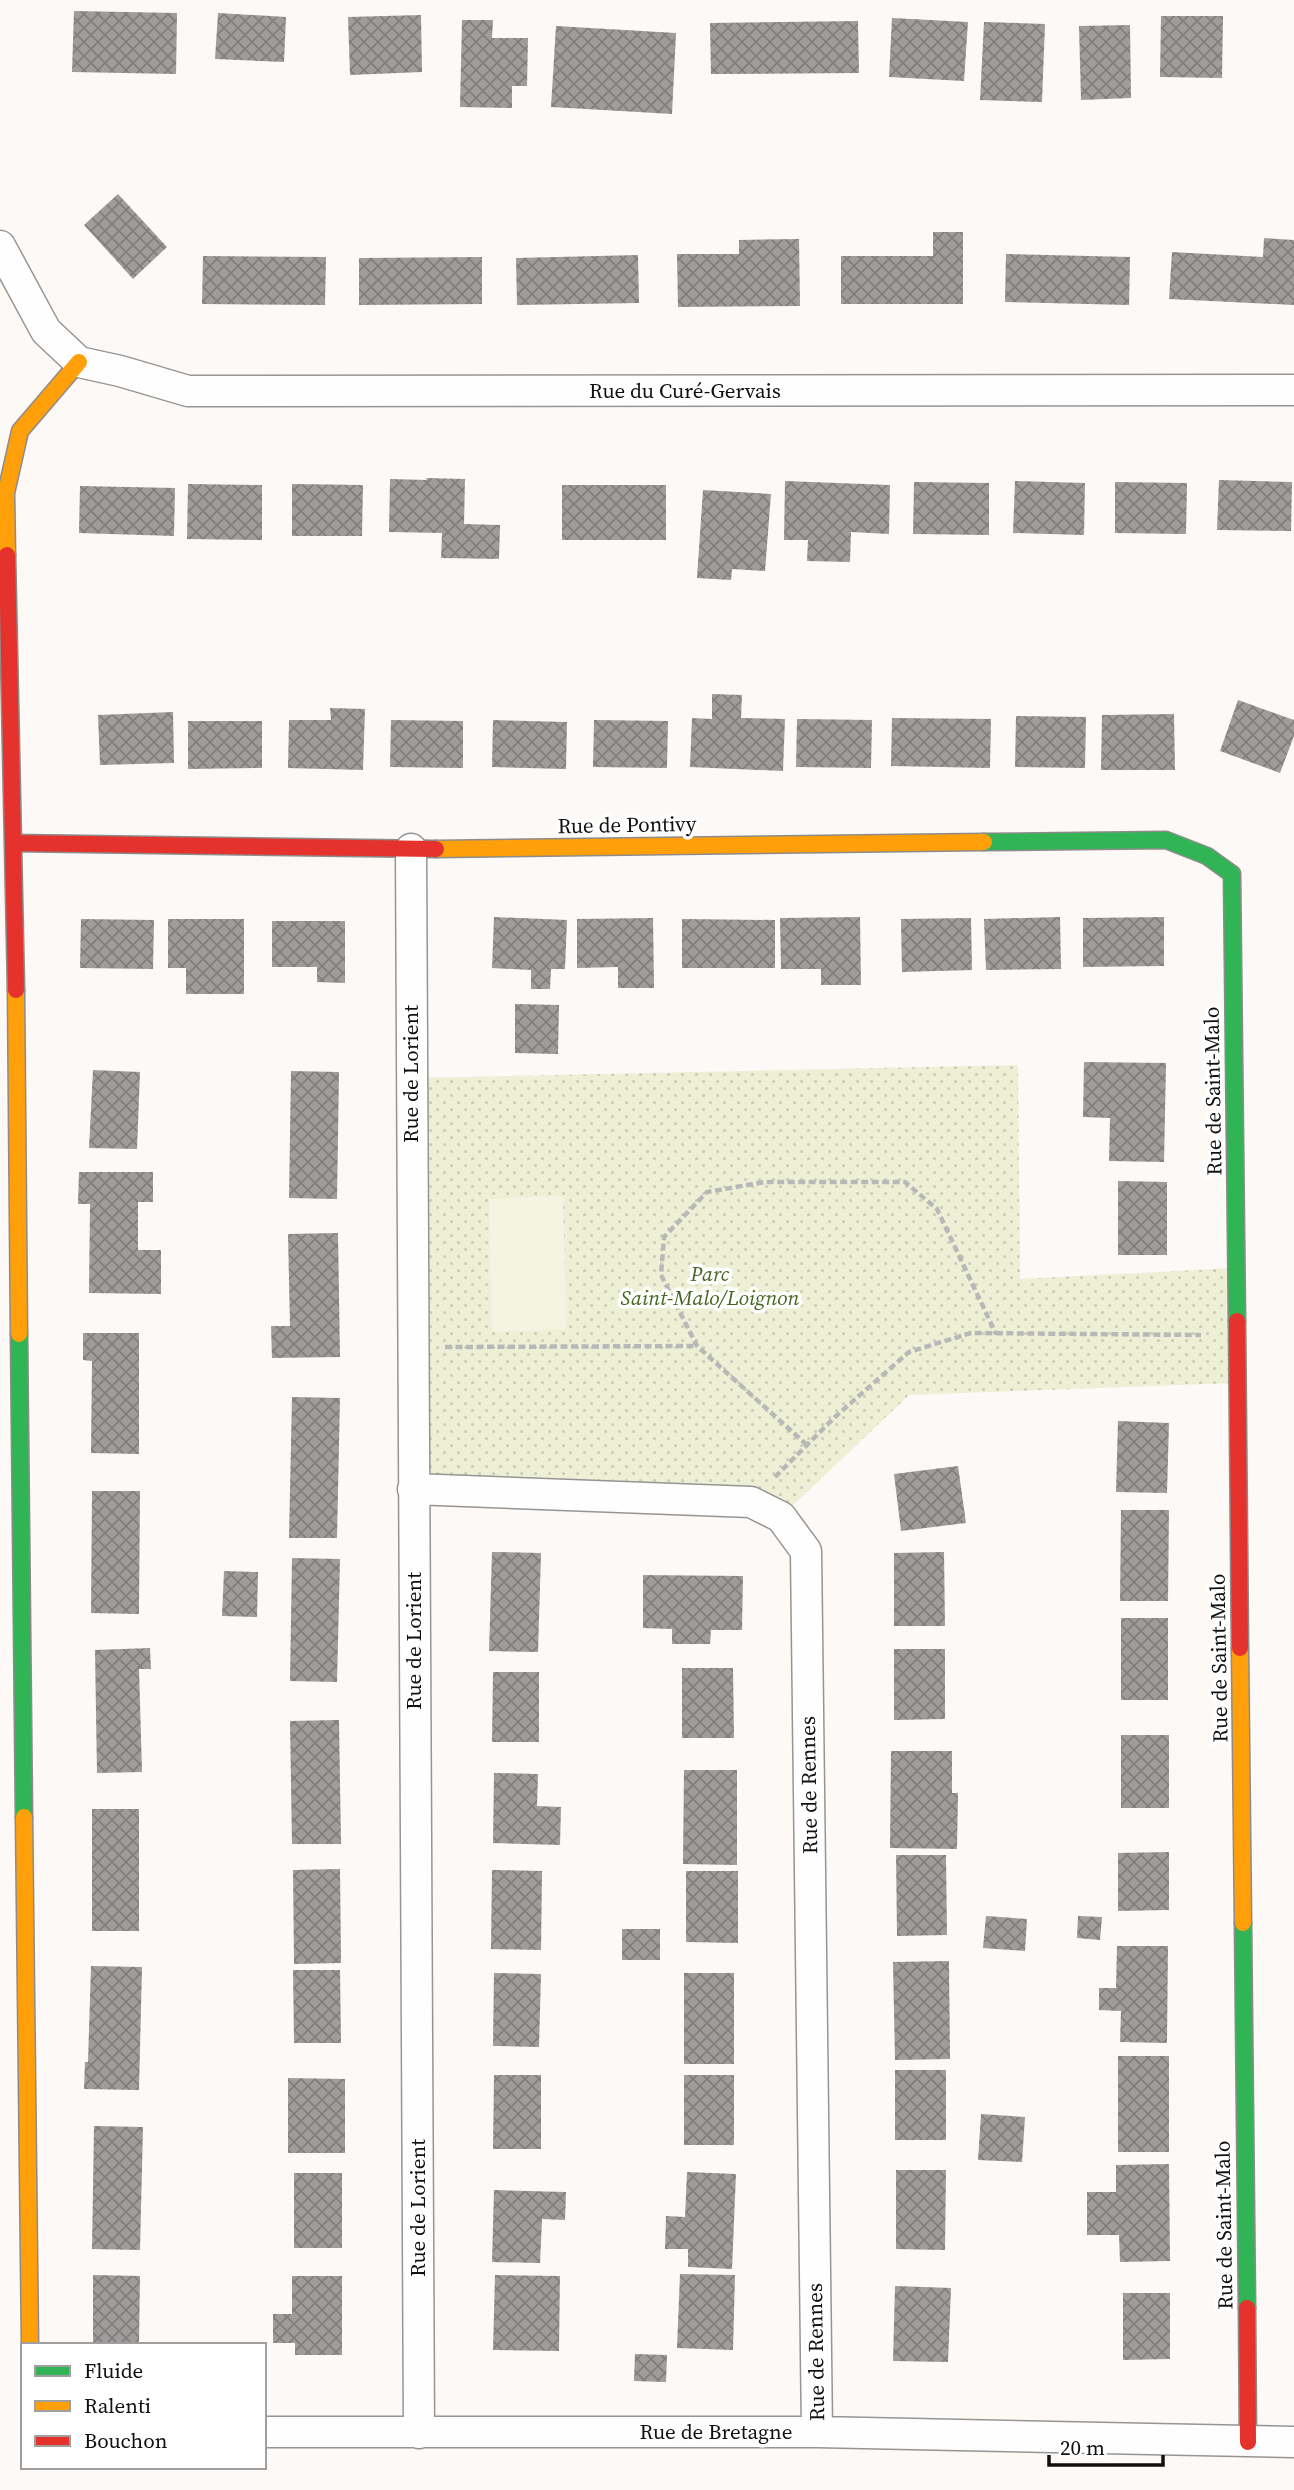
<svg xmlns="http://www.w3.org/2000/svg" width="1294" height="2490" font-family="'Source Serif 4',serif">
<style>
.grass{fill:url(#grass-dots)}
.pitch{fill:#f5f4e0}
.building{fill:url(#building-cross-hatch)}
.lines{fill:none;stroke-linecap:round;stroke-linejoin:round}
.street-casing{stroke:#969594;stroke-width:33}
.fast-casing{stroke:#8d8c8a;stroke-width:19}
.slow-casing{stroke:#8d8c8a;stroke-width:19}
.jam-casing{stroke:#8d8c8a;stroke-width:19}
.path{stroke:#b9b8b8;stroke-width:4.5;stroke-dasharray:7 3.5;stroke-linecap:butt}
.street{stroke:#fffefe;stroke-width:30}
.fast{stroke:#30b455;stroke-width:16}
.slow{stroke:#ff9f0a;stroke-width:16}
.jam{stroke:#e5322d;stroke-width:16}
.labels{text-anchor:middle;stroke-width:7;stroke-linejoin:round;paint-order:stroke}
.street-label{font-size:21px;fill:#101010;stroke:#fff}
.park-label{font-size:21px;font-style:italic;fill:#476621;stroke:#fff}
</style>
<defs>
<pattern id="grass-dots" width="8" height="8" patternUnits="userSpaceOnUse" patternTransform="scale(1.75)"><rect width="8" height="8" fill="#eef0d6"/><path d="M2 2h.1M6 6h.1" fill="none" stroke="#cbcdb7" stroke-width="1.8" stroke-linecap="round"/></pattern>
<pattern id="building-cross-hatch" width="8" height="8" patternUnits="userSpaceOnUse" patternTransform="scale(1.75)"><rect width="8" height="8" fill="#a09c9b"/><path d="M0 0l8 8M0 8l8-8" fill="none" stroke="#817e7d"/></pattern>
</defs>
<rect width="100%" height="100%" fill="#fcf9f6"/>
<path class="grass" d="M1018,1065L1020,1279L1235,1268L1237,1383L909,1395L781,1517L413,1489L411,1078Z"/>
<path class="pitch" d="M563,1196L566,1329L492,1332L489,1199Z"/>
<path class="building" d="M74,11L177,13L176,74L72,72Z
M218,13L286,17L284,62L215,59Z
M421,15L422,72L350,75L348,17Z
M1161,16H1223L1222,78L1160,77Z
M892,18L968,22L964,81L889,77Z
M462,20H493L492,38H528L527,86H512V108L460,107Z
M858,21L859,73L711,74L710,23Z
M984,22L1045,24L1042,102L980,100Z
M1130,25L1131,98L1081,100L1079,26Z
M556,26L676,33L672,114L551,107Z
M118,194L167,247L133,279L84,225Z
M933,232H963V304H841V256H933Z
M1264,238L1294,240V305L1169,299L1172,252L1263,257Z
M799,239L800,306L678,307L677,254H739V240Z
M1006,254L1130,257L1129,305L1005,302Z
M638,255L639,303L517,305L516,258Z
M203,256L326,257L325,305L202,304Z
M482,257V304L359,305V258Z
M426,478L465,479L464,524L500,525L499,559L441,558L442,533L389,532L390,479L427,480Z
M1219,480L1292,482L1291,531L1217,530Z
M785,481L890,485L889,534L851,532L850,562L807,561L808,540H784Z
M1015,481L1085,483L1084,535L1013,533Z
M914,482L989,483V535L913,534Z
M1115,482L1187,483L1186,534L1115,533Z
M188,484L262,485V540L187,539Z
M292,484L363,485L362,536H292Z
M562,485H666V540H562Z
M80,486L175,488L174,536L79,533Z
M703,490L771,494L765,571L732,569L731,580L697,578Z
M712,694L742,695L741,718L785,719L783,771L690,767L692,718L712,719Z
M1238,700L1294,720V736L1280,773L1220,751Z
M330,708L365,709L363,770L288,768L289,720H331Z
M173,712L174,763L100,765L98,715Z
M1174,714L1175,770H1101L1102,715Z
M1016,716L1086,717L1085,768L1015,767Z
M892,718L991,719L990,768L891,766Z
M797,719L872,720L871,768L796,767Z
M391,720L463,721V768L390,767Z
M493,720L567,722L566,769L492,767Z
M594,720L668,721L667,768L593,767Z
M188,721H262V768L188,769Z
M494,917L567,920L565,969H551L550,989H531V970L492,968Z
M860,917L861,985H821V969H781L780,918Z
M1060,917L1061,969L986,970L984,919Z
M1164,917V966L1083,967V918Z
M653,918L654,988H618V967L577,968V919Z
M971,918L972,970L902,972L901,919Z
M81,919L154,920L153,969L80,968Z
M168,919H244V994H186V968H168Z
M682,919L775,920V968H682Z
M272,921H345V983L317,982V967H272Z
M515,1004L559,1005L558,1054L515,1053Z
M1084,1062L1166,1063L1164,1162L1109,1161L1110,1118L1083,1117Z
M93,1070L140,1072L137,1149L89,1148Z
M291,1071L339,1072L337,1199L289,1198Z
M79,1172H153V1202H138V1250H161V1294L89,1293L90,1204H78Z
M1118,1181L1167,1182V1255H1118Z
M338,1233L340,1357L272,1358L271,1326H290L288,1234Z
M83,1333H139V1454L91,1453L92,1361L83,1360Z
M292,1397L340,1398L337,1538H289Z
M1118,1421L1169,1423L1167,1493L1116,1492Z
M958,1466L966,1523L901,1531L894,1474Z
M92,1491H140L139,1614L91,1613Z
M1121,1510H1169L1168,1601H1120Z
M492,1552L541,1553L538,1652L489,1651Z
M944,1552L945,1626H894V1553Z
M292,1558L340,1559L337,1682L290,1681Z
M224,1571L258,1572L257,1617L222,1616Z
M643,1575L743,1576L742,1630H711L710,1644H672V1629L643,1628Z
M1121,1618H1168V1700H1121Z
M150,1648L151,1669H139L142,1772L97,1773L95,1650Z
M894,1649H945V1719L894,1720Z
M682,1668H733L734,1738H682Z
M493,1672H539V1742H492Z
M339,1720L341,1844H292L290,1721Z
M1121,1735H1169V1808H1121Z
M891,1751H952V1793H958L957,1849L890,1848Z
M684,1770H737V1865L683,1864Z
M494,1773L538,1774L537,1806L561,1807L560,1845L493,1843Z
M92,1809H139V1931H92Z
M1169,1852V1910L1118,1911V1853Z
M896,1855H946L947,1935L897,1936Z
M340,1869L341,1963L294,1964L293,1870Z
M492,1870L542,1871L541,1950L491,1949Z
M686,1871H738V1943L686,1942Z
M986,1916L1027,1919L1025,1951L983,1948Z
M1078,1916L1102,1917L1100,1940L1077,1938Z
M622,1929H660V1960H622Z
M1117,1946H1168L1167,2043L1120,2042L1121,2011L1099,2010V1988H1116Z
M949,1961L950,2059L895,2060L893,1962Z
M91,1966L142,1967L139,2090L84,2089L85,2062H88Z
M293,1970H340L341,2043H294Z
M494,1973L541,1974L539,2047L493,2046Z
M684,1973H734V2064H684Z
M1118,2056H1169V2152H1118Z
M895,2070H946V2140H895Z
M494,2075H541V2149H493Z
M684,2075H734V2145H684Z
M288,2078L345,2079V2153H288Z
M981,2114L1025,2117L1022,2162L978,2160Z
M94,2126L143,2127L140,2250L92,2249Z
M1169,2164L1170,2261L1120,2262L1119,2235H1087V2192H1116V2165Z
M896,2170H946L945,2250L896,2249Z
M687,2172L736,2174L732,2269L688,2267V2249H665L666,2216L685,2217Z
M294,2173H342V2248H294Z
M494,2190L566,2192L565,2220L542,2219L540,2263L492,2262Z
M680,2274L735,2275L733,2350L677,2348Z
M93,2275L140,2276L139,2345H93Z
M495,2275L560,2276L559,2351L493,2350Z
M292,2276H342V2355H295V2343H273V2314H292Z
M895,2286L951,2288L948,2362L893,2361Z
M1123,2293H1170V2359L1123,2360Z
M635,2354L667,2355L666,2382L634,2381Z"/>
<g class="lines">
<g class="street-casing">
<path id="street" d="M0,246L46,331L79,362L120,371L188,391L1294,390
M411,849L419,2433
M413,1489L751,1502L781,1517L806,1551L817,2432
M264,2432H817L1294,2442"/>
</g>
<g class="fast-casing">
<path id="fast" d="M984,842L1166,840L1207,856L1232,874L1237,1321
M19,1334L24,1817
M1243,1923L1247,2308"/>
</g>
<g class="slow-casing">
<path id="slow" d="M7,555L6,493L20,431L79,362
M436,849L984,842
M16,990L19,1334
M1240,1648L1243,1923
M24,1817L30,2345"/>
</g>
<g class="jam-casing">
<path id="jam" d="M7,555L16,990
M14,843L436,849
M1237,1321L1240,1648
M1247,2308L1248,2442"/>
</g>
<path class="path" d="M445,1347L697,1346
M807,1445L697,1346L661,1275L664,1237L707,1192L765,1182H905L937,1209L996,1334
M775,1477L836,1416L909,1352L971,1333L1201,1335"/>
<use href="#street" class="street"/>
<use href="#fast" class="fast"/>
<use href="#slow" class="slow"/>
<use href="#jam" class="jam"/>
</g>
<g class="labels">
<g class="street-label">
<text x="685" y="398">Rue du Curé-Gervais</text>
<text transform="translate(627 825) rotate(-1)" y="7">Rue de Pontivy</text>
<text transform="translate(411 1074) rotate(-90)" y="7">Rue de Lorient</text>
<text transform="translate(1213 1091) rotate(-91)" y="7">Rue de Saint-Malo</text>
<text transform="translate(414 1641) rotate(-90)" y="7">Rue de Lorient</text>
<text transform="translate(1219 1658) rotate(-91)" y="7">Rue de Saint-Malo</text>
<text transform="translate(809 1785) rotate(-91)" y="7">Rue de Rennes</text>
<text transform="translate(418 2208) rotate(-90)" y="7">Rue de Lorient</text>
<text transform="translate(1224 2225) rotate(-91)" y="7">Rue de Saint-Malo</text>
<text transform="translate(816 2352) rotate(-91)" y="7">Rue de Rennes</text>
<text x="716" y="2439">Rue de Bretagne</text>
</g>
<g class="park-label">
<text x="710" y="1281">Parc<tspan x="710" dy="24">Saint-Malo/Loignon</tspan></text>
</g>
</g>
<rect x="21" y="2343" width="245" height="126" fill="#ffffff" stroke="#9f9f9f" stroke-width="2"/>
<rect x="35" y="2366" width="35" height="10" fill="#30b455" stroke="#9f9f9f" stroke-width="2"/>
<text x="84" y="2378" font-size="21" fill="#101010">Fluide</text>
<rect x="35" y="2401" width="35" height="10" fill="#ff9f0a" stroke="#9f9f9f" stroke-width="2"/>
<text x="84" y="2413" font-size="21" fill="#101010">Ralenti</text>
<rect x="35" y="2436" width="35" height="10" fill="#e5322d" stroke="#9f9f9f" stroke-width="2"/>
<text x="84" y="2448" font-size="21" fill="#101010">Bouchon</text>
<path d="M1049 2455v10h114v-10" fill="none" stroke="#101010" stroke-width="3.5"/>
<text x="1060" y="2455" font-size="21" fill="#101010" stroke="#ffffff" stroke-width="5" paint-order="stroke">20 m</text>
</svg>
